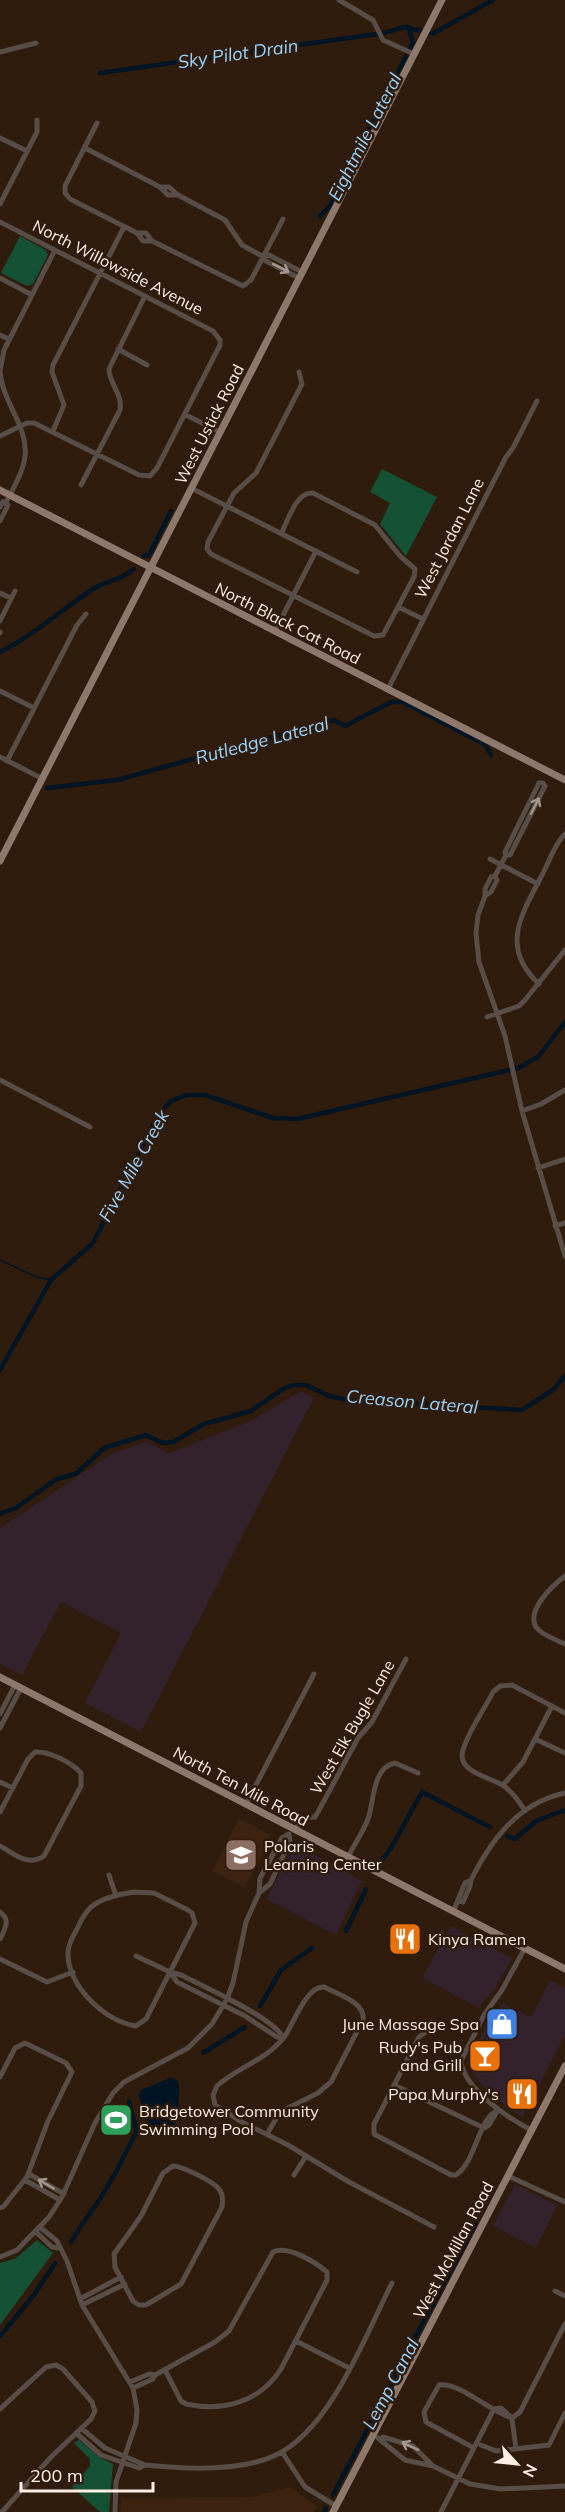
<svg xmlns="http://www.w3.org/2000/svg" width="565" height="2512" font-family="Mulish,sans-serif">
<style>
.commercial{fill:#33222b}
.built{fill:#3c2310}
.green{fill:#145135}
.water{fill:#001424}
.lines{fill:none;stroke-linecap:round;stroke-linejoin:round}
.stream{stroke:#001424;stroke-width:1.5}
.canal{stroke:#001424;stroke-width:4.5}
.minor{stroke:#584d47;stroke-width:5}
.major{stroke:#8e786c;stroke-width:7}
.oneway{stroke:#a2968f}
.labels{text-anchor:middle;stroke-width:5;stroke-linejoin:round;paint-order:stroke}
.street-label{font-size:16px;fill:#fdefe6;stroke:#2f1c0d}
.poi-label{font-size:16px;fill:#fdefe6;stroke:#2f1c0d;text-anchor:start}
.water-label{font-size:18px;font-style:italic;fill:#99d2fc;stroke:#2f1c0d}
</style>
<rect width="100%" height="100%" fill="#2f1c0d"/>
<path class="commercial" d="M301,1391L314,1398L141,1732L85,1703L121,1633L61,1602L22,1675L0,1664V1528L113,1453L147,1442L169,1453L249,1422Z
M295,1844L362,1881L336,1935L266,1899Z
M451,1926L512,1958L497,1986L479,2008L424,1979L423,1976Z
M550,1980L565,1988V2036L522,2117L507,2108L478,2081L467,2063L492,2015L502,2003L531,2017Z
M515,2184L557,2205L536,2248L493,2226Z"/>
<path class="built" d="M239,1818L269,1834L271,1839L245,1888L212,1871Z
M290,2487L317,2506L314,2512H121V2498L251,2497Z"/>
<path class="green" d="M20,236L46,250L48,255L33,284L27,286L1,273Z
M382,469L437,497L406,556L380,524L390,503L370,492Z
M37,2240L53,2253L0,2325V2263L16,2258Z
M79,2440L98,2456L113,2464L109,2512H100L72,2487L90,2466V2459L74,2443Z"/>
<path class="water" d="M170,2078L177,2080L179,2084L178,2119L175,2124L155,2131L150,2129L139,2096L141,2090Z"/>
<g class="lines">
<path class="stream" d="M0,1260L36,1277L51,1280"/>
<path class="canal" d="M408,27L413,42L410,49
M383,33L405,27L421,31
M431,33H434L493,0
M100,73L377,34
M320,216L329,207L406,56
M144,556L149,555L171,511
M0,652C34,635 61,610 93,589C106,581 122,580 134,569
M47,788L117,780L334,720L345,726L391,702H403L486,745L491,755
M0,1370L51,1280L93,1243L158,1115L171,1101L186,1095H205L273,1118L297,1119L518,1068L538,1057L565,1022
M0,1514L16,1508L55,1480L77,1473L104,1448L146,1435L163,1443L173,1442L204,1424L251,1411L283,1389L293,1385H306L329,1396L347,1400L522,1410L553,1390L565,1376
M507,1836L515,1839L536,1821L565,1810
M382,1860L391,1848L422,1792L490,1827
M346,1931L366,1889
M260,2006L281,1970L312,1948
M203,2053L245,2027
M71,2242C81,2225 92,2211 103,2194C116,2174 126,2152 137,2131L129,2102
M451,2270L475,2224
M0,2336L33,2296L55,2263
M333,2495L449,2273
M324,2512L326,2508"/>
<path class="minor" d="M339,0L373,20L383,40L414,54
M0,52L36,43
M97,123L65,186V193L70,199L137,233L143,241H152
M0,138L27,151
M85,148L160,187L168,195H178
M160,187H169L178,195L225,220L242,245L264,257
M0,204L37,132V120
M0,222L213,331L220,340V345L157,468L150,476L139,475L34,423H27L0,436
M137,233H146L152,241L243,286L251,280L283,219
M0,278L32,295
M299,278L266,261L264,257L269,255L302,272
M0,335L9,339
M118,349L147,365
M0,371C1,386 7,398 13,411C34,451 26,465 6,502
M0,371L4,350L55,250
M186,415L220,432
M53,431L64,405L52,372L53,365L124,227
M81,485L120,410C123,394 109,384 109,369L145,296
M191,488L357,572
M0,507L3,502L8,505L0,521
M281,534C288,521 296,491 313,493L375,525L400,556L415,569L414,577L383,635L374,636L211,554L207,549L208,542L234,493L256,473L302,384L299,372
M0,593L11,598
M398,607L421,618
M0,621L15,591
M275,631L316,551
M0,632V633
M388,689L506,457L513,448L537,401
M0,691L34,708
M0,757L43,779
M7,761L77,625L86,614
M490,859L538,884
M495,876L506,855H510L545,786L543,783H539L505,852L506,855
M495,876L497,880L491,892L485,896V889L491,877Z
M485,896L478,915L476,933L479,962L505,1036L522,1111L565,1256
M539,984C499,947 522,914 542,875C549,862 555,843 565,834
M487,1017L519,1006L525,1000L565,950
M0,1080L90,1127
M522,1111L541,1104L565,1090
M538,1168L565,1159
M555,1226L565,1223
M565,1576C553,1585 526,1610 536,1627C541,1635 557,1640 565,1644
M0,1714L15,1685
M0,1728L21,1688
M535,1739L565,1753
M0,1782L13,1788
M503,1785L523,1762L552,1706
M246,1804L314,1674
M525,1811C519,1801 513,1793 504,1786C490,1777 456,1772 463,1750C469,1730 484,1710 493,1692L500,1686L512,1685L565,1713
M0,1812L28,1759L35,1752C49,1751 71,1762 81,1773V1786L44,1856C28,1867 15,1854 0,1846
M294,1830C301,1821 304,1817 315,1817L318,1812L358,1738L372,1722L406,1659
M348,1857C354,1845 363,1832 368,1819C374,1803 372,1767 395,1763L418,1773
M109,1875L116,1896
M471,1880C491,1840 518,1803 565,1793
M134,1892L154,1893L188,1910L192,1913L195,1923L146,2019L136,2026C105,2022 67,1985 68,1953C68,1943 74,1935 78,1927C81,1920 85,1913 91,1907C102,1898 120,1894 134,1892Z
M0,1912C11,1920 5,1929 0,1939
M453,1912L465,1883L471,1880L470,1886L463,1902L459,1901
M525,1948L502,1990L484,2015L461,2061C464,2089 508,2118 531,2130
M136,1956L170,1972L181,1975C201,1985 278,2020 283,2038
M0,1959L47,1982L73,1972
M170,1972L177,1982L245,2016L277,2037L283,2038
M431,2028L419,2037L374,2124V2134L451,2175H456C477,2160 478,2118 498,2110L489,2125L484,2128
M0,2077L15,2048L25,2043L66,2063L72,2072L48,2121L27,2177L3,2207L0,2208
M394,2085L484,2128
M267,2134L280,2112L318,2093L331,2082L363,2020C366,2002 337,1994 324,1987C306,1986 294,2023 285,2036C267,2060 238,2067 217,2086L213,2095L215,2105L240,2121L288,2145L349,2182L434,2227
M173,2166C182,2166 212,2181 218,2188C223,2193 223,2201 222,2207L181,2284L146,2305H139L133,2301L115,2267L114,2254L141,2216L163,2173Z
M29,2174L64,2194
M294,2175L306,2156
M508,2176L565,2202
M25,2180L60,2200
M41,2228L57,2241L67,2261L82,2305L133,2388L137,2410L136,2423L116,2482L115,2512
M36,2232L52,2247L59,2248
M0,2257L17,2250L49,2217L62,2197L95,2123L113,2093L124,2082L188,2048L212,2024L227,1999L233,1983L246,1922L259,1893L260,1878L282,1838L289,1834L290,1842L270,1884L259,1893
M555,2291L565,2296
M80,2299L121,2277
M82,2305L125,2284
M296,2341L349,2368
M155,2375L215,2342L229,2331L273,2252C288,2245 315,2262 327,2272V2280L281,2369C260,2402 223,2412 186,2404L181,2401L165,2370
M130,2382L149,2374L155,2375L153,2379L133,2388
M0,2409L46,2367L56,2365L63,2369L92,2402L95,2411L91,2419L51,2457L2,2512
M494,2409L501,2408L512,2418
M76,2433L101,2455L139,2468L145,2465L105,2448L81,2428
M378,2438L405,2460L433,2466
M380,2439L383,2437L413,2446L433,2466L470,2484L501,2489L565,2486
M481,2445L496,2451L549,2445L565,2413
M474,2448L426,2422L424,2412L439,2385C458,2381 492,2413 512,2418
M516,2449L512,2418L520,2412L565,2324
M282,2452L305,2487L336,2506
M145,2465C183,2469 241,2472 276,2455C331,2429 365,2336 392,2283
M441,2512L494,2409"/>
<path class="major" d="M0,490L565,780
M0,861L442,0
M0,1677L565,1969
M333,2512L565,2066"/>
</g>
<defs><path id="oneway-shaft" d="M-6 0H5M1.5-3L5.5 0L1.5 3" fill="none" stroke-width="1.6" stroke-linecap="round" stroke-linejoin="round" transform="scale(1.5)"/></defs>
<g class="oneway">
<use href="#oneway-shaft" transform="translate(281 268) rotate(27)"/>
<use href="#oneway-shaft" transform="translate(535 806) rotate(-63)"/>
<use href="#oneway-shaft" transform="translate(46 2184) rotate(-150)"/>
<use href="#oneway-shaft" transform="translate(410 2446) rotate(-155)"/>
</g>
<defs>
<g id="school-square" transform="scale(1.725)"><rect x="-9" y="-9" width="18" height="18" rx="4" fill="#8d6e63" stroke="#2f1c0d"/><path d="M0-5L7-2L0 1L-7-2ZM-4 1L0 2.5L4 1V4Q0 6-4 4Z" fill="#fff"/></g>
<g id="restaurant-square" transform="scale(1.725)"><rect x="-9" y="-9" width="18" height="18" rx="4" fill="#e8710a" stroke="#2f1c0d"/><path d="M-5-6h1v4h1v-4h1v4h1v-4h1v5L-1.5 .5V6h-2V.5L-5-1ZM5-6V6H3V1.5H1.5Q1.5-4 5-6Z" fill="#fff"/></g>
<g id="shop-square" transform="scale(1.725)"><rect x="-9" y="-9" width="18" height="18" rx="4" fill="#3f7fe0" stroke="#2f1c0d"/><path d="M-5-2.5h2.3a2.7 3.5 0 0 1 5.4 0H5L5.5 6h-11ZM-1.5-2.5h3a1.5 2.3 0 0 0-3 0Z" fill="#fff"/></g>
<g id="bar-square" transform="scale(1.725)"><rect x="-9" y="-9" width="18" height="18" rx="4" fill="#e8710a" stroke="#2f1c0d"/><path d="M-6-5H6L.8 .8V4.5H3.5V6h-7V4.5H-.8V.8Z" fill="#fff"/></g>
<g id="stadium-square" transform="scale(1.725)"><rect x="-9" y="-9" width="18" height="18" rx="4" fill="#2e9e5b" stroke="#2f1c0d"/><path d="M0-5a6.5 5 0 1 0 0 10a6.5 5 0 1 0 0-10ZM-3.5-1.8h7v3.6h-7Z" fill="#fff"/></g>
</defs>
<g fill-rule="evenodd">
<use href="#school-square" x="241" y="1855"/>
<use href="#restaurant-square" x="405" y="1939"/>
<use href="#shop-square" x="502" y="2024"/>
<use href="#bar-square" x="485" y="2056"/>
<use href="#restaurant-square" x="522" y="2094"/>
<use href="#stadium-square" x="116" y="2120"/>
</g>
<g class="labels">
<g class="street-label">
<text transform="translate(118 267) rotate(27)" y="6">North Willowside Avenue</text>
<text transform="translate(209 424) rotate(-63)" y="6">West Ustick Road</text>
<text transform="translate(449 538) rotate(-63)" y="6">West Jordan Lane</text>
<text transform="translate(288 623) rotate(27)" y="6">North Black Cat Road</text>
<text transform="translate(352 1727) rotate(-60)" y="6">West Elk Bugle Lane</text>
<text transform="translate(241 1786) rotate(28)" y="6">North Ten Mile Road</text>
<text transform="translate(453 2250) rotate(-62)" y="6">West McMillan Road</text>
</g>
<g class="poi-label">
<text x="264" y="1852">Polaris<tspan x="264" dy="18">Learning Center</tspan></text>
<text x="428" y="1945">Kinya Ramen</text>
<text x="479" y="2030" text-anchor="end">June Massage Spa</text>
<text x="462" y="2053" text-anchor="end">Rudy's Pub<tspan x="462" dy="18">and Grill</tspan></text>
<text x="499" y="2100" text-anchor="end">Papa Murphy's</text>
<text x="139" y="2117">Bridgetower Community<tspan x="139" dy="18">Swimming Pool</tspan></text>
</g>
<g class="water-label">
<text transform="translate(238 54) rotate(-8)" y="6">Sky Pilot Drain</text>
<text transform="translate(365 137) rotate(-63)" y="6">Eightmile Lateral</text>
<text transform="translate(262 741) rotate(-15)" y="6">Rutledge Lateral</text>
<text transform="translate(134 1166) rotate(-61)" y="6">Five Mile Creek</text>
<text transform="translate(412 1402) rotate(5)" y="6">Creason Lateral</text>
<text transform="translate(391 2384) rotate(-62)" y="6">Lemp Canal</text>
</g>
</g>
<g transform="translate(517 2464) rotate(117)" stroke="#2f1c0d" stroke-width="4.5" paint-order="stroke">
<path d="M0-4.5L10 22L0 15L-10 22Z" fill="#fdefe6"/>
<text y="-9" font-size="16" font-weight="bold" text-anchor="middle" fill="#fdefe6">N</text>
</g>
<path d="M21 2482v9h132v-9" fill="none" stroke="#fdefe6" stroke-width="3"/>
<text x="30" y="2482" font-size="18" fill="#fdefe6" stroke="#2f1c0d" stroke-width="4.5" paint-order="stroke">200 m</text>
</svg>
